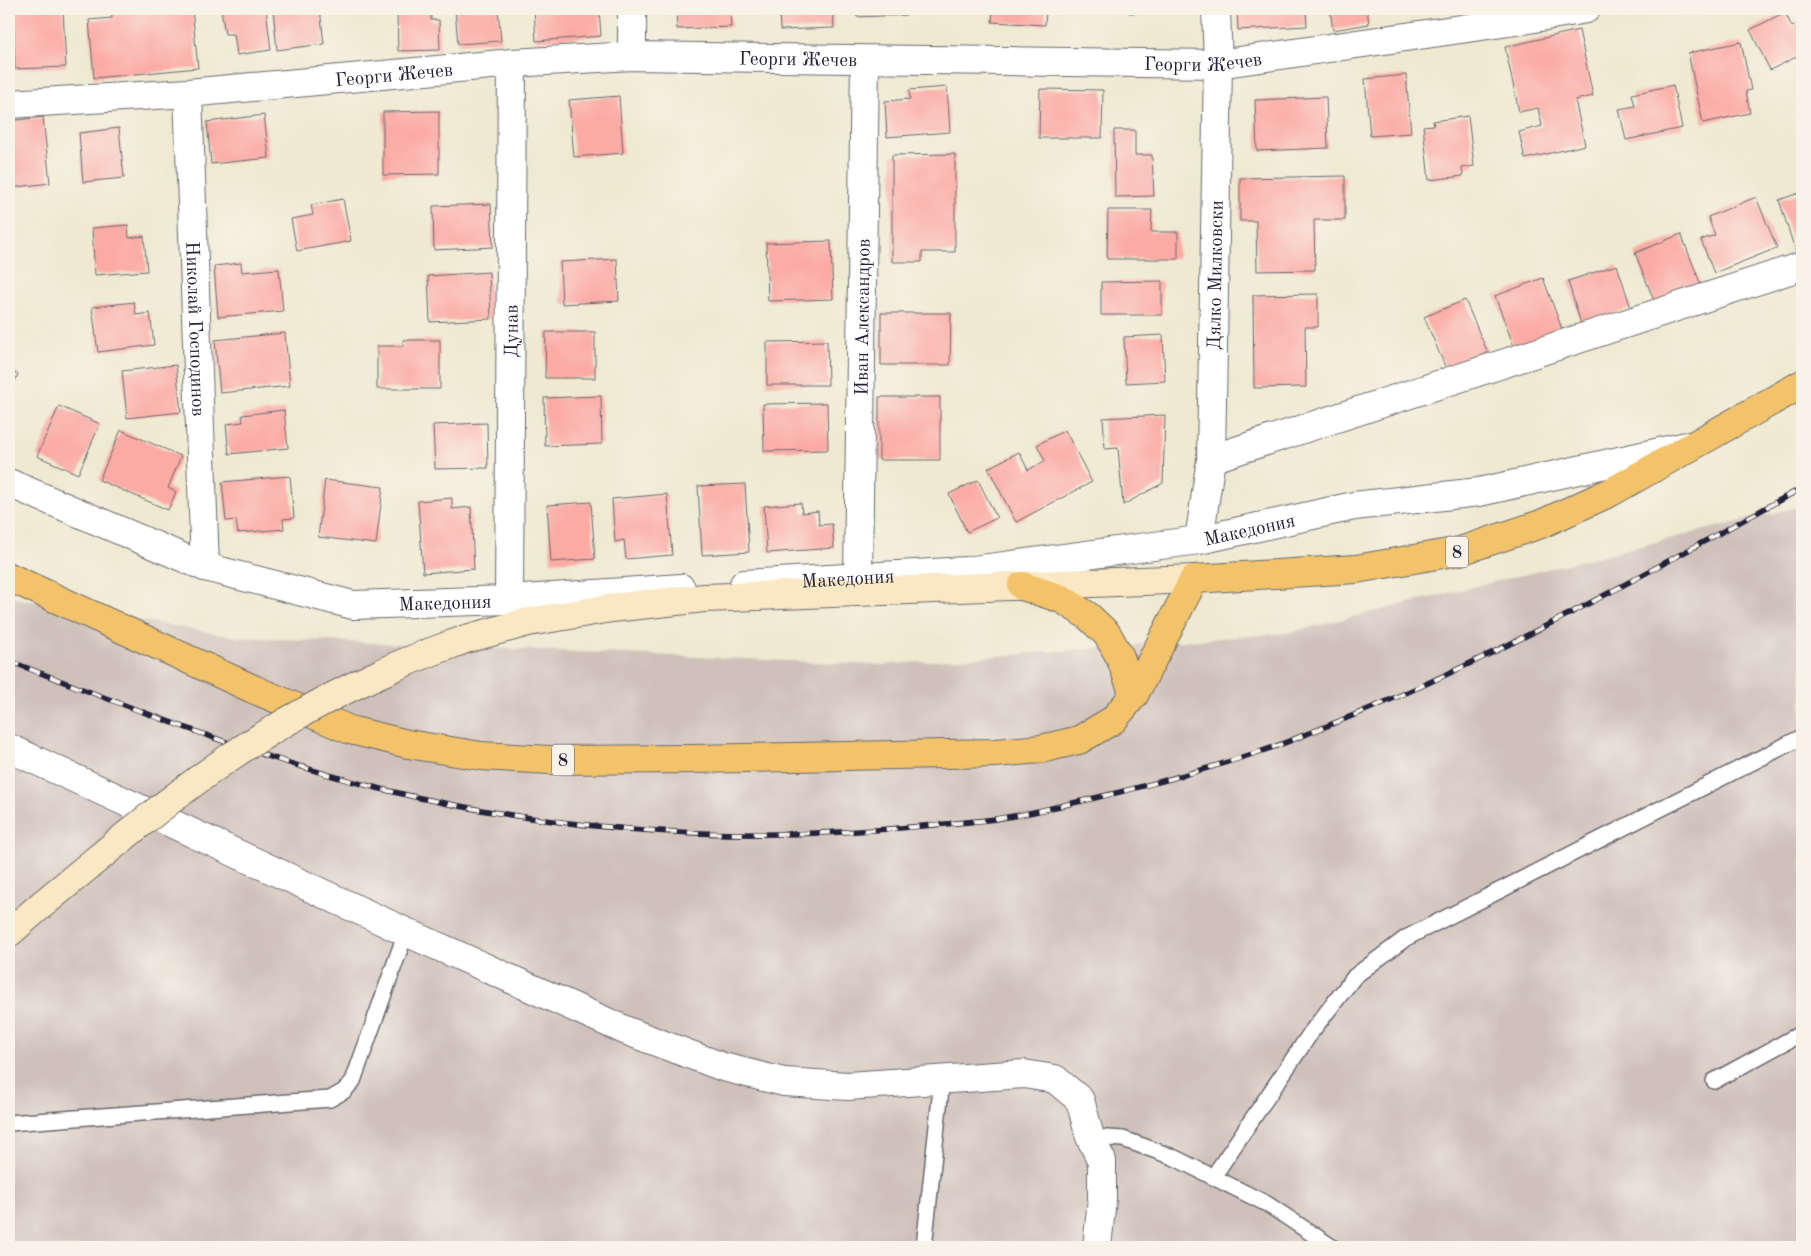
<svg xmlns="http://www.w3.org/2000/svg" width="1811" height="1256" font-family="'Old Standard TT',serif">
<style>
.industrial{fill:#cfc0ba}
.building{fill:#fbaaa4}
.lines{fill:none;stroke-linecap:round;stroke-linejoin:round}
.lane-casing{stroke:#69686f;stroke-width:18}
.street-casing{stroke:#69686f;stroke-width:30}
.secondary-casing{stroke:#69686f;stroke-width:30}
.primary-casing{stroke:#69686f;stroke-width:30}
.lane{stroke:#fff;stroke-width:15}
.street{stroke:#fff;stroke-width:28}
.secondary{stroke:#fae7c3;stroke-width:28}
.primary{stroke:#f2c36a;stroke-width:28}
.rail-casing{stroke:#22223b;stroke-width:5.5}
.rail{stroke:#f7f3e8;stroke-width:4;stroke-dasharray:11;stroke-linecap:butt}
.secondary-bridge-casing{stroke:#69686f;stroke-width:30;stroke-linecap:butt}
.secondary-bridge{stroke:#fae7c3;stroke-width:28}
.labels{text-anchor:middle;stroke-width:4;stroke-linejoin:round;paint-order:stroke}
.shield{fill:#f7f3e8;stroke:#62616f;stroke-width:1}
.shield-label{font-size:18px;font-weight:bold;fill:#22223b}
.street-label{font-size:19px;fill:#22223b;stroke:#f7f3e8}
</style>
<rect width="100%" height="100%" fill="#f7f3e8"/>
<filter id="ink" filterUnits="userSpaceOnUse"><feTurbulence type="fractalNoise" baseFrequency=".02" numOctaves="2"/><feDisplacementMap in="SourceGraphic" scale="10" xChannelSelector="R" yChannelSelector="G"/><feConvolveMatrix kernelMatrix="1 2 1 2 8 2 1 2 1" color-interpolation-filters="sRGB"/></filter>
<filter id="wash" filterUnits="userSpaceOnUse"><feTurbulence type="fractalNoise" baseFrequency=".0096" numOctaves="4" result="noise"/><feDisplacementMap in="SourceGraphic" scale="20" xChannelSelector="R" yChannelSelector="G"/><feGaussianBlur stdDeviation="1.12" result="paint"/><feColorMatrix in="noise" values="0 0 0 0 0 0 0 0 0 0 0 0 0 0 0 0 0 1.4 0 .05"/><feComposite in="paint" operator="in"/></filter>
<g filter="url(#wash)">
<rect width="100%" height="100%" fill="#eee9d0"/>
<path class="industrial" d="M1802,506V1247H9V597L236,637L882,665L1287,633Z"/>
<g id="blocks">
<path class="building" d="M13,9H63L66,67L15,69Z
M111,9H192L198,68L94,78L89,20L112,18Z
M221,9H266L271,50L237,55L234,34H225Z
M273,9H320L324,44L277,50Z
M388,9H431V20H439L440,50L398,51L397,14L388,15Z
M455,9H498L501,41L458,44Z
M534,9H599L601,36L536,41Z
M676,9H730L731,27L677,29Z
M779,9H833L834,28L780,30Z
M856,9H906V15L857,17Z
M993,9H1046L1045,25L992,22Z
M1129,9H1181V11L1129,13Z
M1237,9H1306L1307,26L1238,30Z
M1330,9H1367L1369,24L1333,30Z
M1785,12L1792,27L1802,22V54L1770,70L1750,30Z
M1579,30L1593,96L1575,100L1585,145L1525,159L1519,132L1542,126L1538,108L1519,112L1505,47Z
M1741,42L1751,90L1746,91L1750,113L1703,123L1688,53Z
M1406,75L1411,133L1370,136L1365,79Z
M1673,85L1682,128L1626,140L1619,109L1635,106L1632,94Z
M947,87L950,132L887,137L885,101L910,99L909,90Z
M1040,89L1103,90L1102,138H1039Z
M619,96L623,153L574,157L569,100Z
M1326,97L1328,148L1257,151L1255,100Z
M439,111V174L383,175V112Z
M264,115L269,158L211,164L207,122Z
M1468,116L1474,166L1462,168L1463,176L1429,180L1423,126L1434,125L1433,121Z
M43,117L50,183L9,188V121Z
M119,128L124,178L83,182L79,133Z
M1114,130H1135V155H1152L1154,196L1115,197Z
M955,154V252H922V262H892V155Z
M1345,176V220H1314L1315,270L1257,271L1256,221H1240V178Z
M1802,192V251L1796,253L1779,200Z
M1756,197L1777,248L1714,273L1701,240L1715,235L1708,217Z
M343,199L351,241L297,251L291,219L313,215L311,205Z
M491,204L493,247L434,250L433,206Z
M1108,210H1152L1151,232H1178V259H1107Z
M128,225L129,238L144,236L147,271L95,275L92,228Z
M1681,234L1701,285L1655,303L1635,253Z
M831,241L833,299L768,301L766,243Z
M617,259L619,301L562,304L560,262Z
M241,263L242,272L279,269L283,311L218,317L214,266Z
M1617,265L1631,308L1581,324L1568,281Z
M489,272L491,319L430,322L428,276Z
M1543,278L1562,329L1514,347L1495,296Z
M1162,281V315H1101V282Z
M1318,294V327H1305L1306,387L1254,388L1253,295Z
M1465,300L1488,353L1447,371L1424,317Z
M134,302L136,315L150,313L154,345L98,352L92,307Z
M881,313H951L950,365H881Z
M546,332H595V378H545Z
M285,333L290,386L220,393L215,340Z
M1163,335L1165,381L1126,383L1124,337Z
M403,340H440V389H377V346H403Z
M827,341L828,385H767V342Z
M176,365L181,412L127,418L122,371Z
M9,371L18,374L9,396Z
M601,396L602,444L545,446L544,398Z
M879,397H940V460H879Z
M827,403L828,450L764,451L763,404Z
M59,406L100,424L78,474L37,456Z
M284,410L288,448L229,454L226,424L243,422L242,415Z
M1165,415L1163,483L1123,505L1118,448L1105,449L1103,418Z
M487,423L488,468L435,469L433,425Z
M121,430L181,456L168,488L176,492L168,510L99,480Z
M1065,430L1092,482L1016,522L988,468L1019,452L1028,470L1045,461L1037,445Z
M290,476L294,518L283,519L284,529L238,533L236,520L226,521L222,482Z
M325,480L383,487L376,544L318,537Z
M978,480L997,518L967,532L949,494Z
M745,484L749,552L702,555L698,486Z
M667,494L672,555L626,559L624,540L615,542L612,499Z
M452,498V509L471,507L474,569L423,573L418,501Z
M591,502L595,559L551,562L547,505Z
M801,503L802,513L818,511L819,525L832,524L834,548L767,553L764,506Z"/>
</g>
</g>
<g filter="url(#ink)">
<use href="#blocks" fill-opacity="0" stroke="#69686f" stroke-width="1"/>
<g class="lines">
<g class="lane-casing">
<path id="lane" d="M1714,1081L1802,1033
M9,1123L330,1099L344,1091L353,1081L406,932
M1090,1137L1123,1139L1173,1157L1267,1204L1332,1247
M1213,1177L1312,1031L1355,976L1406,938L1802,737
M924,1247L942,1079"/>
</g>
<g class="street-casing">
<g id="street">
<path d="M632,56V9"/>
<path id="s1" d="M188,93L205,567"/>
<path id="s2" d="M9,104L188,93L512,63L632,56L1218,64L1523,20L1586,9"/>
<path d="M1211,459L1802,266"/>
<path id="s3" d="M9,483L205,567L353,605L509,600L681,588"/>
<path id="s4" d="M1199,540L1211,459L1218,64L1216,9"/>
<path id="s5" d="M858,576L865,60"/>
<path id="s6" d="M744,584L966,571L1199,540L1354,506L1479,492L1687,446"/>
<path id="s7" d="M509,600L512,63"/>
<path d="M9,748L406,932L627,1031L723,1067L784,1082L848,1086L1024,1074L1055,1079L1080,1100L1090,1137L1102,1161V1199L1097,1247"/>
</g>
</g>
<g class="secondary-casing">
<path id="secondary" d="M466,639L528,622L612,608L704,598L1194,579
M9,933L39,907"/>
</g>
<g class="primary-casing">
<path id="primary" d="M9,577L253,689L350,730L408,744L481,756L550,760L692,759L996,753L1041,749L1079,740L1113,720L1134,695L1194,579L1356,569L1460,551L1541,524L1611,492L1802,384
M1022,586L1062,599L1088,616L1107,634L1120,657L1134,695"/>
</g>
<use href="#lane" class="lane"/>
<use href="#street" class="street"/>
<use href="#secondary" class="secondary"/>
<use href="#primary" class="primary"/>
<g class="rail-casing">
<path id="rail" d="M9,661C130,707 251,756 377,788C555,832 740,844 923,826C951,823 980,822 1008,817C1033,813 1058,806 1082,801C1144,787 1205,770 1265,750C1286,743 1306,734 1327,726C1492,661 1646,573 1802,488"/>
</g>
<use href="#rail" class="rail"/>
<g class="secondary-bridge-casing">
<path id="secondary-bridge" d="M39,907C101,856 163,803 230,757C279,724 338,692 392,668C416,657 442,648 466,639"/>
</g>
<use href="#secondary-bridge" class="secondary-bridge"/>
</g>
</g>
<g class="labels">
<g class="shield">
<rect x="1446" y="536.5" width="22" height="31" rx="4"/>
<rect x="552" y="744.5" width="22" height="31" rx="4"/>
</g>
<g class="shield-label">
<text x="1457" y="558">8</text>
<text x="563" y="766">8</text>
</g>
<g class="street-label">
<text dy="7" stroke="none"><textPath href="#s2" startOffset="791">Георги Жечев</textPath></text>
<text dy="7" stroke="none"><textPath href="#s2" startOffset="1196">Георги Жечев</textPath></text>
<text dy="7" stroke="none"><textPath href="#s2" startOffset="386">Георги Жечев</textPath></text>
<text dy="7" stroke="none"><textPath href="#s4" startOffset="266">Дялко Милковски</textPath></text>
<text dy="7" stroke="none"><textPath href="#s5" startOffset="259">Иван Александров</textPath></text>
<text dy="7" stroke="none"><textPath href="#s1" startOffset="236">Николай Господинов</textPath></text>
<text dy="7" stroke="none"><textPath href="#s7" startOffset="269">Дунав</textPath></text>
<text dy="7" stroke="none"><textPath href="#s6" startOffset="509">Македония</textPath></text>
<text dy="7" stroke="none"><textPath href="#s6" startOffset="104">Македония</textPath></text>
<text dy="7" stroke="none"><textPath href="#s3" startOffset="458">Македония</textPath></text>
</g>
</g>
<rect width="1811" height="1256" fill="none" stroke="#f7f3e8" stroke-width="30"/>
</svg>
